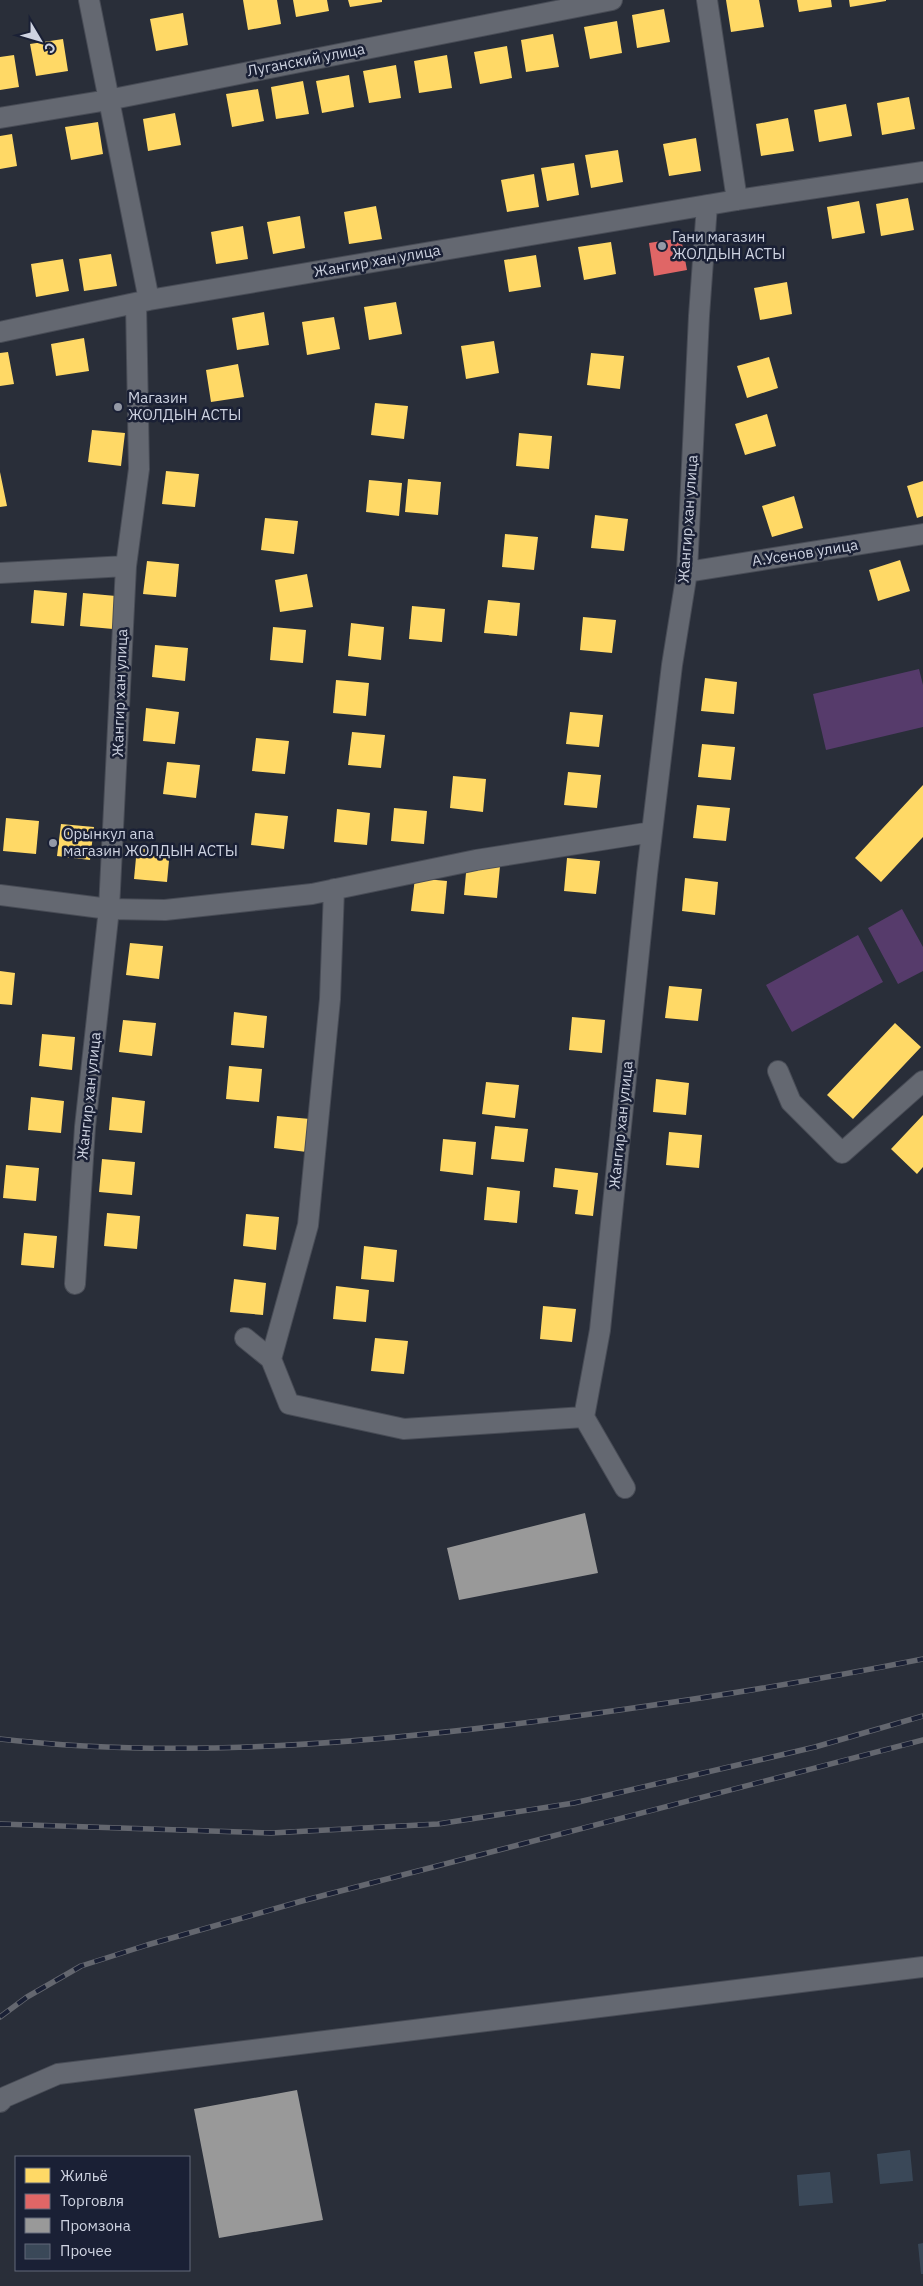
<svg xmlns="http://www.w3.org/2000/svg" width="923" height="2286" font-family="'IBM Plex Sans',sans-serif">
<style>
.green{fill:#563b6b}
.homes{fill:#ffd966}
.shops{fill:#e06666}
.industry{fill:#999}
.building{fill:#3a4858}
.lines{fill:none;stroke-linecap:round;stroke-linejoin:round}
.minor-casing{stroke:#484c56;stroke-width:22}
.minor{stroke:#646871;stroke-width:20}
.rail-casing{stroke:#64676f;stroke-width:5.5}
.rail{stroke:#1a2035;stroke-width:4;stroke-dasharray:11;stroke-linecap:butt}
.poi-dot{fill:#9499a6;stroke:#1a2035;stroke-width:2}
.labels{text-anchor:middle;stroke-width:5;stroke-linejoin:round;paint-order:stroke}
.street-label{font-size:15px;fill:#ced3e1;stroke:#1a2035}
.poi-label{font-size:15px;fill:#ced3e1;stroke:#1a2035;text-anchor:start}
</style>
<rect width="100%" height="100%" fill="#292e39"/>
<path class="green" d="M919,669L923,685V727L826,750L813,694Z
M902,909L923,947V971L898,984L868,928Z
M858,935L883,982L792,1032L766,985Z"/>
<path class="homes" d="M243,0H277L281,24L248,30Z
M293,0H327L329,11L296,17Z
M348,0H382V2L350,7Z
M726,0H759L764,27L731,32Z
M797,0H831L832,7L799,12Z
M849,0H886V1L850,7Z
M664,9L670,42L637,48L632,15Z
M183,13L188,45L156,51L150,19Z
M617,21L622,53L590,59L584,27Z
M553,34L559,67L526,72L521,40Z
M63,39L68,71L36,76L30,44Z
M507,46L512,78L480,84L474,52Z
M14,55L19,87L0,90V57Z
M447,55L452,88L419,93L414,61Z
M396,65L401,98L369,103L363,71Z
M349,75L354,107L322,113L316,81Z
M303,81L309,114L276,119L271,87Z
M258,89L264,121L232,127L226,94Z
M909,97L915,129L882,135L877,103Z
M846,104L852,136L819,142L814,110Z
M175,113L181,145L148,151L143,119Z
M788,118L794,151L761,156L756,124Z
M98,122L103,154L71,160L65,127Z
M12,134L17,166L0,169V136Z
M696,138L701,171L669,176L663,144Z
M618,150L623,182L591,188L585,155Z
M574,163L579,195L547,201L541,168Z
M534,174L539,207L507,212L501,180Z
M908,198L914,230L881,236L876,204Z
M859,201L865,233L832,239L827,207Z
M376,206L382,239L349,244L344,212Z
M300,216L305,248L273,254L267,222Z
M243,226L248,259L216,264L211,232Z
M611,242L616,274L584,280L578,247Z
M111,254L117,286L84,291L79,259Z
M536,255L541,287L509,292L504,260Z
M63,259L69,291L36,297L31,264Z
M787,282L792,314L760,320L754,288Z
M396,302L402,334L369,340L364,307Z
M264,312L269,345L237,350L232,318Z
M334,317L340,349L307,355L302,322Z
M84,338L89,371L56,376L51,344Z
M494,341L499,373L466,379L461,346Z
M8,352L14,384L0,386V353Z
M591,353L624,356L620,389L587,385Z
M769,357L778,388L747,398L737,366Z
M238,364L244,397L211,402L206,370Z
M375,403L408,406L404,439L371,435Z
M767,414L776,446L745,455L735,424Z
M92,430L125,433L121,466L88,462Z
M519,433L552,436L549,469L516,466Z
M166,471L199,474L195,507L162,504Z
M0,472L7,506L0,507Z
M408,479L441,482L438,515L405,512Z
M369,480L402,483L399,516L366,512Z
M923,481V516L917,518L907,486Z
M794,496L803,528L772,537L762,506Z
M595,515L628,519L624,551L591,548Z
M265,518L298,521L294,554L261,550Z
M505,534L538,537L534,570L502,567Z
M900,560L910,591L878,601L869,570Z
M147,561L179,564L176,597L143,594Z
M307,574L313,607L280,612L275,580Z
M34,590L67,593L64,626L31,623Z
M83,593L116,596L113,629L80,626Z
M488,600L520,603L517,636L484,633Z
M412,606L445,609L442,642L409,639Z
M583,617L616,620L612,653L580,650Z
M351,623L384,627L381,660L348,656Z
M273,627L306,630L303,663L270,660Z
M155,645L188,648L185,681L152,677Z
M705,678L737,682L734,714L701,711Z
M336,680L369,683L366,716L333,713Z
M146,708L179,712L175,744L143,741Z
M570,712L603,715L599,747L566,744Z
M352,732L385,735L381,768L348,765Z
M256,738L289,741L285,774L252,771Z
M702,744L735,747L731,780L698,777Z
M167,762L200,765L196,798L163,794Z
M568,772L601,775L597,808L564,805Z
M453,776L486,779L483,812L450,808Z
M923,785V837L881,882L855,858Z
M697,805L730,808L726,841L693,838Z
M394,808L427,811L424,844L391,841Z
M337,809L370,813L367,845L334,842Z
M255,813L288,816L284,849L251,845Z
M6,818L39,821L36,854L3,851Z
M61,824L94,827L90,860L57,856Z
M137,847L170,850L167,882L134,879Z
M567,858L600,861L596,894L564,891Z
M467,862L500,866L497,898L464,895Z
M415,878L447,881L444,914L411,911Z
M685,878L718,882L715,915L682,911Z
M130,943L163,946L159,979L126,975Z
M0,971L15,973L12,1005L0,1004Z
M669,986L702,989L698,1021L665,1018Z
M234,1012L267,1016L264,1048L231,1045Z
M572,1017L605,1020L602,1053L569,1050Z
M123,1020L156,1023L152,1056L119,1052Z
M895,1023L921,1047L853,1119L827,1095Z
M42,1034L75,1037L72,1070L39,1066Z
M229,1066L262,1069L259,1102L226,1099Z
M656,1079L689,1083L686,1115L653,1112Z
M486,1082L519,1085L515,1118L482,1114Z
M31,1097L64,1101L61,1133L28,1130Z
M112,1097L145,1101L142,1133L109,1130Z
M923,1115V1167L917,1174L891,1149Z
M277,1116L310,1119L307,1152L274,1148Z
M495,1126L528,1129L524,1162L491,1159Z
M669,1132L702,1135L699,1168L666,1165Z
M443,1139L476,1142L473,1175L440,1171Z
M102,1159L135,1162L132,1195L99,1192Z
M6,1165L39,1168L36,1201L3,1198Z
M555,1168L598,1173L593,1216L575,1214L578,1190L553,1187Z
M487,1187L520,1191L517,1223L484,1220Z
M107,1213L140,1216L137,1249L104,1246Z
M246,1214L279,1217L276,1250L243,1246Z
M24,1233L57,1236L54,1268L21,1265Z
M364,1246L397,1250L394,1282L361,1279Z
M234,1279L266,1283L263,1315L230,1312Z
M336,1286L369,1290L366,1322L333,1319Z
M543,1306L576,1309L572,1342L540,1339Z
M375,1338L408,1341L404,1374L371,1371Z"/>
<path class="shops" d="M681,238L687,270L654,276L649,243Z"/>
<path class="industry" d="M585,1513L598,1573L459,1600L447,1548Z
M297,2090L323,2220L219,2238L194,2109Z"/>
<path class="building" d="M910,2150L913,2181L880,2184L877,2154Z
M830,2172L833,2203L799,2206L797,2175Z
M923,2243V2274H921L918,2244Z"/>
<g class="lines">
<g class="minor-casing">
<path id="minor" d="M89,0L149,300
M707,0L737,200
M0,118L108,100L612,0
M0,332L149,300L737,200L923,172
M687,572L923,534
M0,573L126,566
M0,895L109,909L165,910L312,894L476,860L652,832
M778,1071L791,1102L842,1153L923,1081
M75,1284L85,1127L109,909L126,566L139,469L136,303
M245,1338L271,1359L289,1404L404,1429L584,1417
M271,1359L308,1225L330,999L334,889
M625,1488L584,1417L600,1330L647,874L672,665L687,572L699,316L707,205
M0,2102L5,2097L58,2074L923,1967"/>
</g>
<use href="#minor" class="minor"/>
<g class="rail-casing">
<path id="rail" d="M0,1739C174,1759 358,1744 531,1722C662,1705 793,1685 923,1659
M0,1824L271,1833L438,1824L574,1803L815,1747L923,1716
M0,2017L27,1997L81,1966L147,1945L302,1901L923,1740"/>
</g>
<use href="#rail" class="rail"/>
</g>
<g class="poi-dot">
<circle cx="662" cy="246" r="5"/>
<circle cx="118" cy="407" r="5"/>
<circle cx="53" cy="843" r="5"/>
</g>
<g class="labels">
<g class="street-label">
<text transform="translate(306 60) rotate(-11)" y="5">Луганский улица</text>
<text transform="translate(377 261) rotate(-10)" y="5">Жангир хан улица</text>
<text transform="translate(688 519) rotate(-86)" y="5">Жангир хан улица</text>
<text transform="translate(805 553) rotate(-9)" y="5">А.Усенов улица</text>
<text transform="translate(120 693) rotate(-88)" y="5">Жангир хан улица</text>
<text transform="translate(89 1096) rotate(-84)" y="5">Жангир хан улица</text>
<text transform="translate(621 1125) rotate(-84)" y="5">Жангир хан улица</text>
</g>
<g class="poi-label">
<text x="672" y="242">Гани магазин<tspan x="672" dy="17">ЖОЛДЫН АСТЫ</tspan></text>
<text x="128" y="403">Магазин<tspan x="128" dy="17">ЖОЛДЫН АСТЫ</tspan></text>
<text x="63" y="839">Орынкул апа<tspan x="63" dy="17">магазин ЖОЛДЫН АСТЫ</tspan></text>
</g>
</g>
<rect x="15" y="2156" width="175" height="115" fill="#1a2035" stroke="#62687a"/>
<rect x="25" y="2168" width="25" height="15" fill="#ffd966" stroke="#62687a"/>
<text x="60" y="2181" font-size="15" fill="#ced3e1">Жильё</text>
<rect x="25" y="2194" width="25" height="15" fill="#e06666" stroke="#62687a"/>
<text x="60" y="2206" font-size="15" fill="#ced3e1">Торговля</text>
<rect x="25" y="2218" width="25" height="15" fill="#999999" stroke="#62687a"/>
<text x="60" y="2231" font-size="15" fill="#ced3e1">Промзона</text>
<rect x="25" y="2244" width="25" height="15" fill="#3a4858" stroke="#62687a"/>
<text x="60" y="2256" font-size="15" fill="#ced3e1">Прочее</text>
<g transform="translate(40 40) rotate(128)" stroke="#1a2035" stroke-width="4" paint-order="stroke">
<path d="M0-4L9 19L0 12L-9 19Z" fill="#ced3e1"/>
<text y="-8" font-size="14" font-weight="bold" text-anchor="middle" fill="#ced3e1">С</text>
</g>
</svg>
